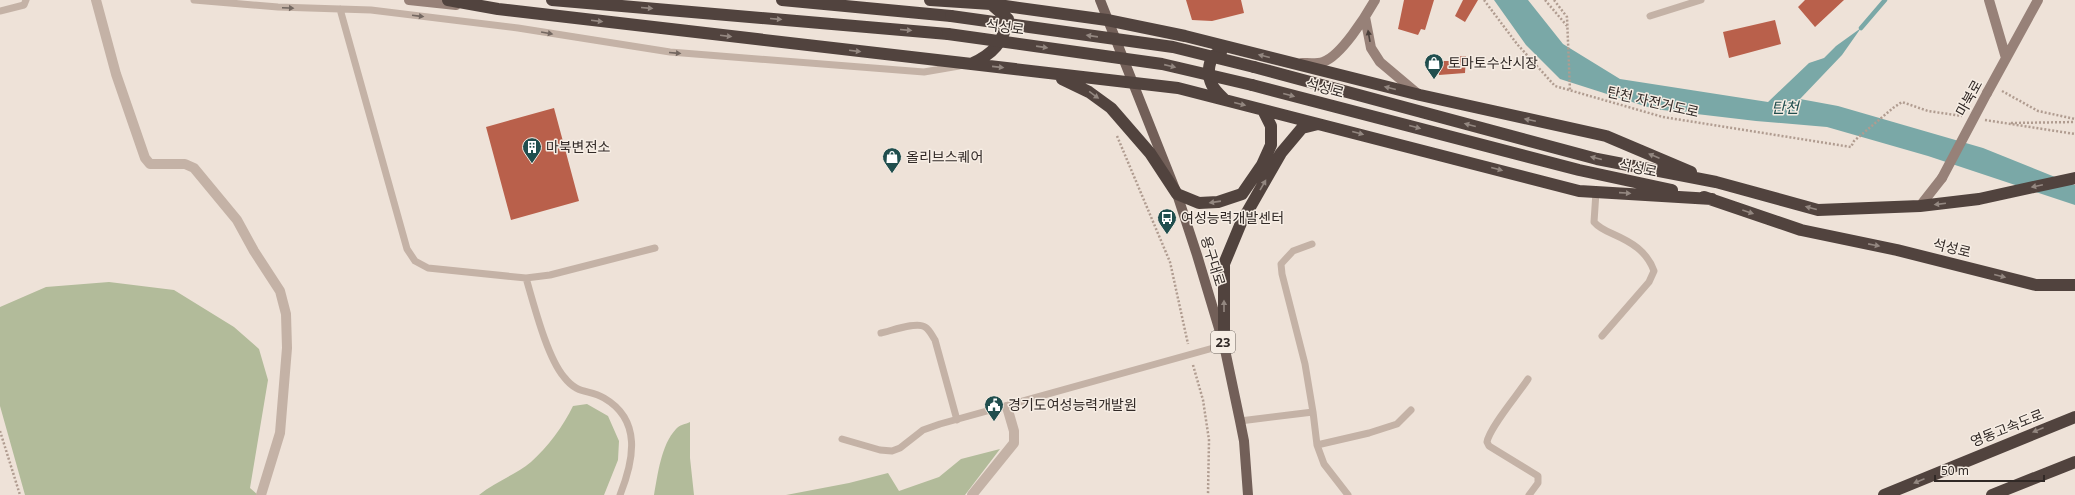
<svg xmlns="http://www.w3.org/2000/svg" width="2075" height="495" font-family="'Noto Sans','Noto Sans KR',sans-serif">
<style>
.green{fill:#b2bb9a}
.water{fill:#7aa8a7}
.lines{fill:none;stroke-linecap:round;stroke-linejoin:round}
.stream{stroke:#7aa8a7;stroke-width:4.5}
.building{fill:#b9604b}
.path{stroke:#b09c90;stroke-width:2.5;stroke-dasharray:2 2;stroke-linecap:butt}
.lane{stroke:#c4b2a6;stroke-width:7}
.street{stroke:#c4b2a6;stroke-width:10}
.secondary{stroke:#978178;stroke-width:10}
.primary{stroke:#725f58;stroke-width:10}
.highway{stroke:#51433e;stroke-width:12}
.secondary-bridge{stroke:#978178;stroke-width:10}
.highway-bridge{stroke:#51433e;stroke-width:12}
.oneway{fill:#736760}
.oneway2{fill:#938780}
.oneway3{fill:#4a3f3a}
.labels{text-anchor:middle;stroke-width:3;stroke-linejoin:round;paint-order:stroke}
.shield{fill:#f6ede4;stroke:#6c645f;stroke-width:1}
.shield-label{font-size:13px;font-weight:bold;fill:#312926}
.street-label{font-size:14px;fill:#312926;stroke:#f6ede4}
.poi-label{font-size:14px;fill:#312926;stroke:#f6ede4;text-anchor:start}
.water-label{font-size:15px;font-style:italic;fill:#204e4e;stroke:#f6ede4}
</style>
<rect width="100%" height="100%" fill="#eee2d8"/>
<path class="green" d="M109,282L174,290L234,327L259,349L268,380L250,488L258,495H25L0,406V307L46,287Z
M587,404L608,416L619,441L618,460L604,495H479C495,482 515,475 531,462C547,448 564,425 573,406Z
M690,422V458L694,495H654C658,474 661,445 676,429C679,425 686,424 690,422Z
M1000,449L965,495H786L849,483L888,473L899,491L939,477L961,459Z"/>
<path class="water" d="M1494,0H1528L1563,44L1620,79L1768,102L1809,63L1824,58L1836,46L1861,28L1842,55L1800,99L1838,106L1983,148L2075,185V205L1928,156L1827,127L1756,121L1654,109L1560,79L1526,45Z"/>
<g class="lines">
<path class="stream" d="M1861,28L1885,0"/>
</g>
<path class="building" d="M1186,0H1241L1244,13L1212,21L1192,20Z
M1404,0H1434L1425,30L1421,29L1418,35L1398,29Z
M1463,0H1478L1465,22L1455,16Z
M1805,0H1844L1815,27L1798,7Z
M1775,20L1781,44L1729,58L1723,32Z
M1466,56L1465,73L1439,75L1438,61H1450V57Z
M554,108L579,201L511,220L486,127Z"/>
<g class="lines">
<path class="path" d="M1484,0L1517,44L1555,86L1663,117L1851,147L1854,141L1893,108L1902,102L1928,111L1962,116
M1545,0L1568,27
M1554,0L1567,17L1570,91
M2002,91L2038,111L2075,119
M1985,120L2075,134
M2011,123L2075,122
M1117,136L1170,262L1188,344
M1193,365L1203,400L1209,440L1208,495
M0,431L20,495"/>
<path class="lane" d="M194,0L278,7L371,10L518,28L670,52L924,72L959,66
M340,9L407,249L415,261L428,268L526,278L550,275L655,248
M0,11L24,5L26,0
M1650,16L1701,0
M1596,192L1594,222C1599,228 1606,231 1613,234C1631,242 1647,251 1654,271L1649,282L1602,336
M1312,244L1293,251L1281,264L1282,274L1305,364L1313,412
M526,278C534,305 547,357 564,377C578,395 588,389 604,398C642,420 634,460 620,495
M881,333C891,331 917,321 925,327C930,330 932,336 935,340L957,420
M1528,379C1519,393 1489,428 1487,442L1489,446L1538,476V483L1529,495
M1240,421L1313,412L1317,445L1324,464L1348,495
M842,439L880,450L892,451L900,448L923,430L940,424L1224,345
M1317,445L1369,433L1397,424L1411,410"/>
<path class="street" d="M96,0L116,74L145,158L150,164H185L194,168L237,220L254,251L280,291L286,314L287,348L280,433L261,495
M972,495L1014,443V431L1007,407"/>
<path class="secondary" d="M409,0L456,5
M1989,0L2006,58
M1365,17L1371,48L1380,62L1418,94
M1302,63C1308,63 1317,64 1323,62C1341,56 1366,16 1375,0
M1987,93L2038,0
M1920,206L1942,178"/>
<path class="primary" d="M1100,0L1177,194L1197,255L1224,345L1240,421L1244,441L1248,495"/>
<path class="highway" d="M448,0L498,9L1178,88L1579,191L1712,199
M552,0L948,34
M782,0L951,16
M930,0L991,4L1107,20L1185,36L1420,95L1606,136L1691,172
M1221,52C1207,55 1207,75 1212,85C1215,91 1221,96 1225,100
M971,64C993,54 1003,43 1008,19L991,4
M1254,67L1597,159L1716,182L1818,210L1920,206L1979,199L2075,178
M1062,79L1089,92L1111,108L1150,153L1177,194L1199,203L1218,202L1242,194L1262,165L1271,145V126L1263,110
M1252,85L1579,170L1672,190
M1704,197L1801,230L1897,250L2036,285H2075
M1224,345V264L1241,223L1281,153L1302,128L1318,124
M1884,495L2075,417
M1992,495L2075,462"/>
<path class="secondary-bridge" d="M1942,178L1987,93"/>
<path class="highway-bridge" d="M951,16L1173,47L1254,67
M948,34L1162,64L1252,85"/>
</g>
<defs><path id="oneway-solid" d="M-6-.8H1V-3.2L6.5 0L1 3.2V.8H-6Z"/></defs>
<g class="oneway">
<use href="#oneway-solid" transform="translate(288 8) rotate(2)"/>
<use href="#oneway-solid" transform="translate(418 16) rotate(7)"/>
<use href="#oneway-solid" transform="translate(547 33) rotate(10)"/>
<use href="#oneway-solid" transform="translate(675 53) rotate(5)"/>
</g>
<g class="oneway2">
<use href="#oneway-solid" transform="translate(647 8) rotate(5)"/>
<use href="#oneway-solid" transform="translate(776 19) rotate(5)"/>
<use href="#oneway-solid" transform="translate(597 21) rotate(7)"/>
<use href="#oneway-solid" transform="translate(906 30) rotate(5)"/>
<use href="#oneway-solid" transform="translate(726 36) rotate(7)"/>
<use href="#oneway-solid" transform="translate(1092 36) rotate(-172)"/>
<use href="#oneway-solid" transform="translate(1042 47) rotate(8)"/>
<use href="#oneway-solid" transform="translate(855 51) rotate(7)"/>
<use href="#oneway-solid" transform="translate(1264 56) rotate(-166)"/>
<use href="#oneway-solid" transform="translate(1170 66) rotate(13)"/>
<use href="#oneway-solid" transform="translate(998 67) rotate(6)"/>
<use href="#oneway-solid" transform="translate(1390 88) rotate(-166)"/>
<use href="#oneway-solid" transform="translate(1094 95) rotate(36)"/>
<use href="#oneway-solid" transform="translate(1289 95) rotate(15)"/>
<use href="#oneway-solid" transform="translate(1240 104) rotate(14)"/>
<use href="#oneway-solid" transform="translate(1530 120) rotate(-168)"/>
<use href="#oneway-solid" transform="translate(1470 125) rotate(-165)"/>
<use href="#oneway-solid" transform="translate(1415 127) rotate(15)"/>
<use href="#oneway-solid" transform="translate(1358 133) rotate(15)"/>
<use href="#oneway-solid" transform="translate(1654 156) rotate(-157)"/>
<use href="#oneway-solid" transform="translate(1596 158) rotate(-166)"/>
<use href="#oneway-solid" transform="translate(1497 169) rotate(15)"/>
<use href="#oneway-solid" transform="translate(1263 185) rotate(-60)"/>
<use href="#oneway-solid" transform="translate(2037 186) rotate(168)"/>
<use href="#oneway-solid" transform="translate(1625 193) rotate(4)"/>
<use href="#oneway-solid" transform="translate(1215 202) rotate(172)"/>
<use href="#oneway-solid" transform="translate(1940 204) rotate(173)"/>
<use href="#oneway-solid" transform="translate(1811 208) rotate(-165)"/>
<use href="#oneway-solid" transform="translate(1748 212) rotate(19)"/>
<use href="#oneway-solid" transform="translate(1874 245) rotate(11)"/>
<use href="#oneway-solid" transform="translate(2000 276) rotate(14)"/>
<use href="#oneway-solid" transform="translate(1224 306) rotate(-90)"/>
<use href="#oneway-solid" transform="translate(2038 430) rotate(158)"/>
<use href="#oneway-solid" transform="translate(1919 481) rotate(157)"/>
</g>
<use class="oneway3" href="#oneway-solid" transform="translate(1369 36) rotate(-100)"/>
<defs>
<g id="shop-pin" transform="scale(1)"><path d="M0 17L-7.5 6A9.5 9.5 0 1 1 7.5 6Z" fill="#204e4e" stroke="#f6ede4"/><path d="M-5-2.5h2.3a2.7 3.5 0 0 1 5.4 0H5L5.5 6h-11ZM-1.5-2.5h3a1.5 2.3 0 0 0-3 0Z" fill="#fff"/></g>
<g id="building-pin" transform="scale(1)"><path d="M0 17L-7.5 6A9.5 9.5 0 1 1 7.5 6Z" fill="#204e4e" stroke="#f6ede4"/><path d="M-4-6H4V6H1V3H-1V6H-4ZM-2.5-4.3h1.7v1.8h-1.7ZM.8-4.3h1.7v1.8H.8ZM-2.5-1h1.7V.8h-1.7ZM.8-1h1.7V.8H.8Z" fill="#fff"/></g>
<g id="bus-pin" transform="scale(1)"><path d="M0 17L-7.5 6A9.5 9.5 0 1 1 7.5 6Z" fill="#204e4e" stroke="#f6ede4"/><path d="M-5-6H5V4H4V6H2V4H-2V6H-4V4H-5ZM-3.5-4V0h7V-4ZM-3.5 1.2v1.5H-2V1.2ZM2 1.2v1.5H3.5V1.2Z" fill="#fff"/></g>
<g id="civic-pin" transform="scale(1)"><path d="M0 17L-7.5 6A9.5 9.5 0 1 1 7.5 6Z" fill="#204e4e" stroke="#f6ede4"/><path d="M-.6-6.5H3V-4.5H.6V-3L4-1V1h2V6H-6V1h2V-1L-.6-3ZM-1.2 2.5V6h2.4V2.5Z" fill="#fff"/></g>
</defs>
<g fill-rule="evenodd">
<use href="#shop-pin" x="1434" y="63"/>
<use href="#building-pin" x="532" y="147"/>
<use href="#shop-pin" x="892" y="157"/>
<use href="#bus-pin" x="1167" y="218"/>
<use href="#civic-pin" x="994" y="405"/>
</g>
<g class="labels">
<rect class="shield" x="1211" y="331" width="24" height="22" rx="3"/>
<g class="shield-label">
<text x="1223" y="347">23</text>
</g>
<g class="street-label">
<text transform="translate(1005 27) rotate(8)" y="5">석성로</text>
<text transform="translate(1325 88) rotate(15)" y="5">석성로</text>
<text transform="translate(1969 98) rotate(-61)" y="5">마북로</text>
<text transform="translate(1653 102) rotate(13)" y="5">탄천 자전거도로</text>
<text transform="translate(1638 168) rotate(12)" y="5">석성로</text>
<text transform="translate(1952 248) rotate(14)" y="5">석성로</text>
<text transform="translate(1213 261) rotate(73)" y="5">용구대로</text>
<text transform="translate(2007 428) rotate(-22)" y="5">영동고속도로</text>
</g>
<g class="poi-label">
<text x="1448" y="68">토마토수산시장</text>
<text x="546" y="152">마북변전소</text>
<text x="906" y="162">올리브스퀘어</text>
<text x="1181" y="223">여성능력개발센터</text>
<text x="1008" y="410">경기도여성능력개발원</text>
</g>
<g class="water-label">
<text x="1785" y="113">탄천</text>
</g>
</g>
<path d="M1935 475v6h109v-6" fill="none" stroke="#312926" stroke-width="2"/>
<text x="1941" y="475" font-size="12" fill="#312926" stroke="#f6ede4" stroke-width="3" paint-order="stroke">50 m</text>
</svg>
